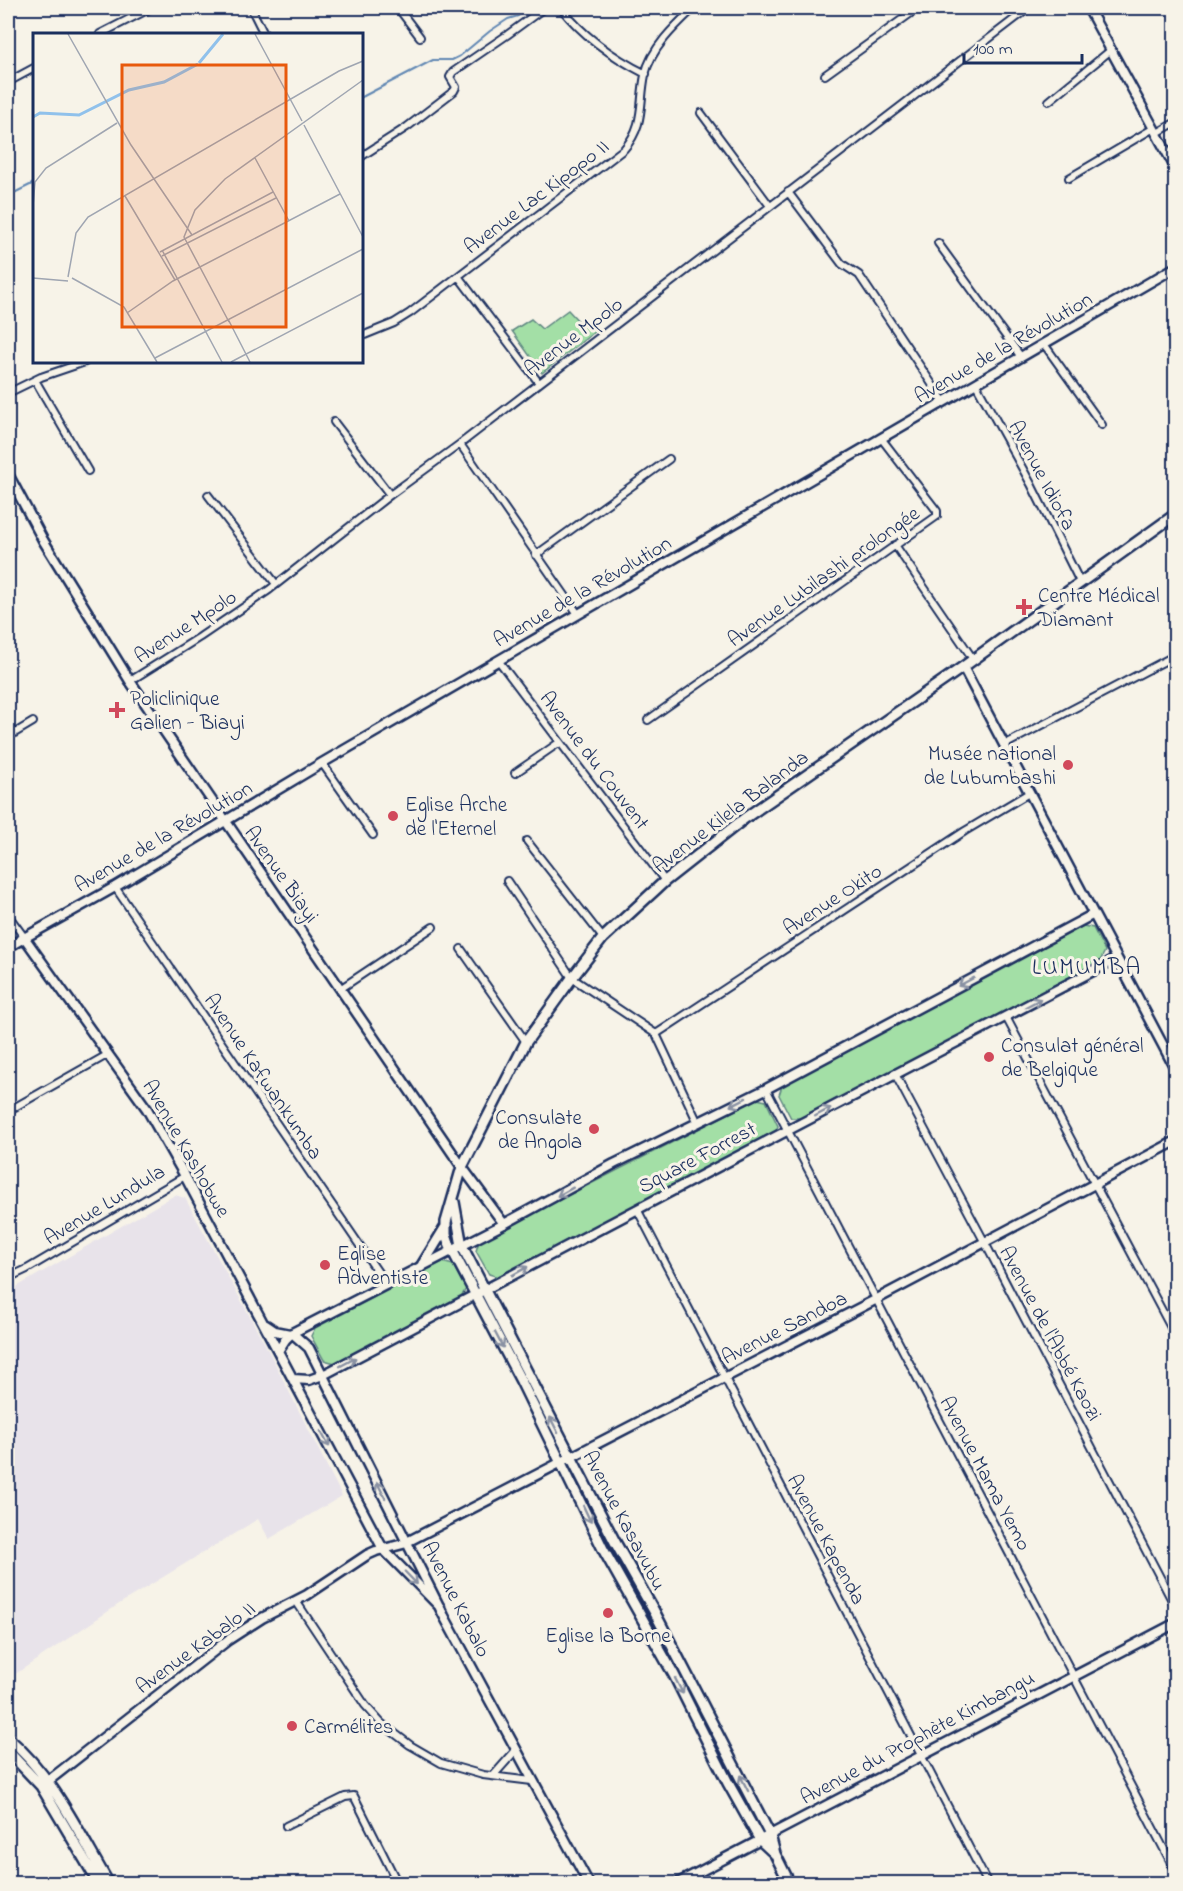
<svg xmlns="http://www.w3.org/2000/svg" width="1183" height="1891" font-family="'Indie Flower',sans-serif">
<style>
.built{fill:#e8e3ea}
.green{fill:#a3dfa6;stroke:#5f8782;stroke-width:1.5}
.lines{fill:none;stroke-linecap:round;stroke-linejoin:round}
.stream{stroke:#6187b3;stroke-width:2}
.minor-casing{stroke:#1b2f5e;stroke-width:10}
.tertiary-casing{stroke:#1b2f5e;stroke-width:13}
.secondary-casing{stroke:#1b2f5e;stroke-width:14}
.minor{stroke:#f7f3e8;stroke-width:6}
.tertiary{stroke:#f7f3e8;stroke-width:8}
.secondary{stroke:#f7f3e8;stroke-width:9}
.oneway{stroke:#8991a3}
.poi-dot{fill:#d1495b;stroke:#f7f3e8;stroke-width:2}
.labels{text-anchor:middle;stroke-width:6;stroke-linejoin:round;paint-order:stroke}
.street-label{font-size:21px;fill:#1b2f5e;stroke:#f7f3e8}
.poi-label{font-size:21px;fill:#1b2f5e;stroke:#f7f3e8;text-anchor:start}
.quarter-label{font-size:24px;letter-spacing:1.5px;fill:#1b2f5e;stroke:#f7f3e8}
.inset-river{fill:none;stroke:#90c1eb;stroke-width:3}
.inset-road{fill:none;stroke:#9fa5b1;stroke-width:1.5}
.view{fill:#e8590c;fill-opacity:0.15;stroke:#e8590c;stroke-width:3}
.inset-edge{fill:none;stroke:#1b2f5e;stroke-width:3}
</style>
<rect width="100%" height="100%" fill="#f7f3e8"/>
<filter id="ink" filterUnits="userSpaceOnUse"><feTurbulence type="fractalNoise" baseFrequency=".0167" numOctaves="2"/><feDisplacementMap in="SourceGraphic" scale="12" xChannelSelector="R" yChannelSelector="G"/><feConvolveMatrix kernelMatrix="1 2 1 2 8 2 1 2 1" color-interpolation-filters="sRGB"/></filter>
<g filter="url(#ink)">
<path class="built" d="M175,1195L185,1198L265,1344L342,1496L269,1539L258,1519L119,1604L8,1679V1288L13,1289Z"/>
<path class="green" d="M568,310L583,326L590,321L598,329L542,373L512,331L531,319L542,329Z
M1083,926L1093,928L1105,951L1100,961L802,1118H791L779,1095L782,1086Z
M757,1099L766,1101L778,1126L775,1133L499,1277L489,1274L476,1251L479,1241Z
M442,1262L453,1265L466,1289L461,1297L335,1363L324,1360L311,1336L315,1328Z"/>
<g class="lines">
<path class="stream" d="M362,97L433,60H452L460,56L490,31L508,19L518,16L530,8
M8,196L34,183"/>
<g class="minor-casing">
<path id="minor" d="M251,8L264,34
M398,8L420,37
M561,8C584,37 612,57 646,74
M100,34L151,8
M825,75L918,8
M8,82L34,68
M1049,101L1111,50
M701,113L770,206
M1157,133L1176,122
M362,156L407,127L454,91L456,87L450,77L453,72L507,35L544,8
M1069,178L1154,128
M788,192L842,264L859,275L944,402
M938,243L1021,357
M458,276L539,383
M362,336L394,323L410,313L624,149C645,125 639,104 645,75C651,48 676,25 694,8
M1044,344L1102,425
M35,380L88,471
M976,384L1031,484L1080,582
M8,393L41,377L85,362
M334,422L390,495
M460,444L578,614
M208,495L276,584
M895,545L973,659
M536,555L669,459
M498,660L665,881
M130,681L200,637L269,590L390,495L460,444L1029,8
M648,720L937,516V511L881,438
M8,737L33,722
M1004,745L1176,655
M322,763L373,835
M515,773L560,742
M527,841L603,938
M507,881L572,978L656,1034L698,1123
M115,887L386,1284
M8,915L24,937
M461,949L526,1042
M340,989L433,927
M1006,1017L1176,1337
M656,1034L965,831L1029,793
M895,1074L984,1241L1176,1608
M766,1089L1176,1872
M8,1111L107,1055
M637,1209L988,1884
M8,1278L27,1269L185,1176
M296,1601L365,1705L381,1723L410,1745L441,1763L483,1775L532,1781
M493,1776L516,1750
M286,1826L345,1797L354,1796L398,1884"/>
</g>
<g class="tertiary-casing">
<path id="tertiary" d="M1088,8L1176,169
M8,474L43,540L130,681L462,1167L504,1224
M963,667L1176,1070
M24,937L147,1109L185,1176L383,1549L440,1607
M8,947L115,887L322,763L1176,267
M266,1325L275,1331L290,1334
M292,1333L309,1348L444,1616L589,1884
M278,1351L285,1340L292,1333L504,1224L614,1164L766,1089L1092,915
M293,1379L309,1380L323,1375L708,1172L1116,959
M43,1785L228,1640L262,1618L307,1595L367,1555L376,1551L403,1544L877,1299L1176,1141
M676,1884L1176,1623"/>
</g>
<g class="secondary-casing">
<path id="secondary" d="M454,1202L462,1246L615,1542L654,1611L770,1835L775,1854L790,1884
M421,1267L445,1228
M8,1738C53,1776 79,1833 109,1884
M8,1751L41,1786L99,1884
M775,1854L760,1840L728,1783L674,1675L603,1549L521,1381L450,1246L446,1234V1222L462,1167L526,1042L572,978L603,938L665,881L745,818L963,667L1176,514"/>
</g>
<use href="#minor" class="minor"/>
<use href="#tertiary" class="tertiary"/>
<use href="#secondary" class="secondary"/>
</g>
<defs><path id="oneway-shaft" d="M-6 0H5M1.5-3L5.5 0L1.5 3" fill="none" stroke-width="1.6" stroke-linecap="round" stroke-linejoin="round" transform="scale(1.5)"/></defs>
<g class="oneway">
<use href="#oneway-shaft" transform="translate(966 982) rotate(152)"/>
<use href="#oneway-shaft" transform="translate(1033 1003) rotate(-28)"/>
<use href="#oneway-shaft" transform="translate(738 1102) rotate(153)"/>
<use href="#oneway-shaft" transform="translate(823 1112) rotate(-28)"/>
<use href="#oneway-shaft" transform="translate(565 1192) rotate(151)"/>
<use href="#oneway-shaft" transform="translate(520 1271) rotate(-29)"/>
<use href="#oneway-shaft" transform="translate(499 1340) rotate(62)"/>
<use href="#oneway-shaft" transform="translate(348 1362) rotate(-28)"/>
<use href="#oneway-shaft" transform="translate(554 1425) rotate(-117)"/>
<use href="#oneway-shaft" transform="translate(325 1439) rotate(62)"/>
<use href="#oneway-shaft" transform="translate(381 1490) rotate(-117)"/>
<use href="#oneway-shaft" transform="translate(587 1514) rotate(65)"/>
<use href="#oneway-shaft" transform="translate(411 1578) rotate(46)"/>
<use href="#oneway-shaft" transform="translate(679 1686) rotate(63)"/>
<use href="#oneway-shaft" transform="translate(744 1783) rotate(-117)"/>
</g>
</g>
<g class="poi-dot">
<path d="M1021 598h6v6h6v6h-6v6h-6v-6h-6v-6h6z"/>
<path d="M114 701h6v6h6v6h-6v6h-6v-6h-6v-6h6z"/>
<circle cx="1068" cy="765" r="6"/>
<circle cx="393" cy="816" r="6"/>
<circle cx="989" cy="1057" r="6"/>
<circle cx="594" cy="1129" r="6"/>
<circle cx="325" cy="1265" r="6"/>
<circle cx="608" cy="1613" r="6"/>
<circle cx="292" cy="1726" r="6"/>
</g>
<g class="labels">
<g class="street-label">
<text transform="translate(536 196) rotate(-37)" y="7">Avenue Lac Kipopo II</text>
<text transform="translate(573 336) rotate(-37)" y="7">Avenue Mpolo</text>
<text transform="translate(1003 347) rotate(-30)" y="7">Avenue de la Révolution</text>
<text transform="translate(1043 475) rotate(62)" y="7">Avenue Idiofa</text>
<text transform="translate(823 576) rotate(-35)" y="7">Avenue Lubilashi prolongée</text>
<text transform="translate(582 591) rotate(-30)" y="7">Avenue de la Révolution</text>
<text transform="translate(185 626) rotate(-33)" y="7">Avenue Mpolo</text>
<text transform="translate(595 760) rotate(53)" y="7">Avenue du Couvent</text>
<text transform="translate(730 811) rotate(-37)" y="7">Avenue Kilela Balanda</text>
<text transform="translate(163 836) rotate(-30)" y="7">Avenue de la Révolution</text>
<text transform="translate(282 874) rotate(55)" y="7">Avenue Biayi</text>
<text transform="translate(832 899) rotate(-33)" y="7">Avenue Okito</text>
<text transform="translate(264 1076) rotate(56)" y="7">Avenue Kafwankumba</text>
<text transform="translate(187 1148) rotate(60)" y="7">Avenue Kashobwe</text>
<text transform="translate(697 1157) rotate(-28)" y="7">Square Forrest</text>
<text transform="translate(104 1204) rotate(-31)" y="7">Avenue Lundula</text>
<text transform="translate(784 1327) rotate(-27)" y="7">Avenue Sandoa</text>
<text transform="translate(1051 1333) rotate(62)" y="7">Avenue de l'Abbé Kaozi</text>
<text transform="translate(986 1473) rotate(62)" y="7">Avenue Mama Yemo</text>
<text transform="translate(625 1520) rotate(62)" y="7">Avenue Kasavubu</text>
<text transform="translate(827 1539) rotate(62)" y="7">Avenue Kapenda</text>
<text transform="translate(457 1599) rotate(63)" y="7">Avenue Kabalo</text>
<text transform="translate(195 1647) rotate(-36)" y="7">Avenue Kabalo II</text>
<text transform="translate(917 1737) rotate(-28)" y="7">Avenue du Prophète Kimbangu</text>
</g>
<g class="poi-label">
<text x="1038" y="602">Centre Médical<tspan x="1038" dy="24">Diamant</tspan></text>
<text x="130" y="705">Policlinique<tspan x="130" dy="24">Galien - Biayi</tspan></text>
<text x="1056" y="760" text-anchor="end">Musée national<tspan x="1056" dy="24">de Lubumbashi</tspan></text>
<text x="405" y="811">Eglise Arche<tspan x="405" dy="24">de l'Eternel</tspan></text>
<text x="1001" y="1052">Consulat général<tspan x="1001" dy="24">de Belgique</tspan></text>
<text x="582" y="1124" text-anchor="end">Consulate<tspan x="582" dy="24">de Angola</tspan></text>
<text x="337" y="1260">Eglise<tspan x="337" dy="24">Adventiste</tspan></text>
<text x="608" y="1642" text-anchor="middle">Eglise la Borne</text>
<text x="304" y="1733">Carmélites</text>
</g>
<g class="quarter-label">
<text x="1087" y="974">LUMUMBA</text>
</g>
</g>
<g transform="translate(33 33)">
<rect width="330" height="330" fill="#f7f3e8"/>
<path class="inset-river" d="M166,30L190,1M0,84L7,80L46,82L96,57L131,49L165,31"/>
<path class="inset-road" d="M35,1L98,112L159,202M222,1L269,88M271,92L330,204M222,125L256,188M92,163L142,247M0,173L2,149L13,135L84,90M129,217L189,329M127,219L240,159M129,223L243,165M35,244L43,200L55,184L306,38L330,28M0,245L35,248M39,245L91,274L124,329M94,280L140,248L307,161M195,286L217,329M196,289L151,204L162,177L192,146L330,47M122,325L330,216M198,329L330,260"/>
<path class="view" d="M89,32H253V294H89Z"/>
<rect width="330" height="330" class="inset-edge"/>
</g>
<rect width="1183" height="1891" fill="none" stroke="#f7f3e8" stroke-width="30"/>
<rect x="15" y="15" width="1153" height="1861" fill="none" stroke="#1b2f5e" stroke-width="2" filter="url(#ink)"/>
<path d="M964 54v9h118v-9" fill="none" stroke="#1b2f5e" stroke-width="3"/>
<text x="973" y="54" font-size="18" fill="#1b2f5e" stroke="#f7f3e8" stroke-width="4.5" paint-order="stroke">100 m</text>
</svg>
